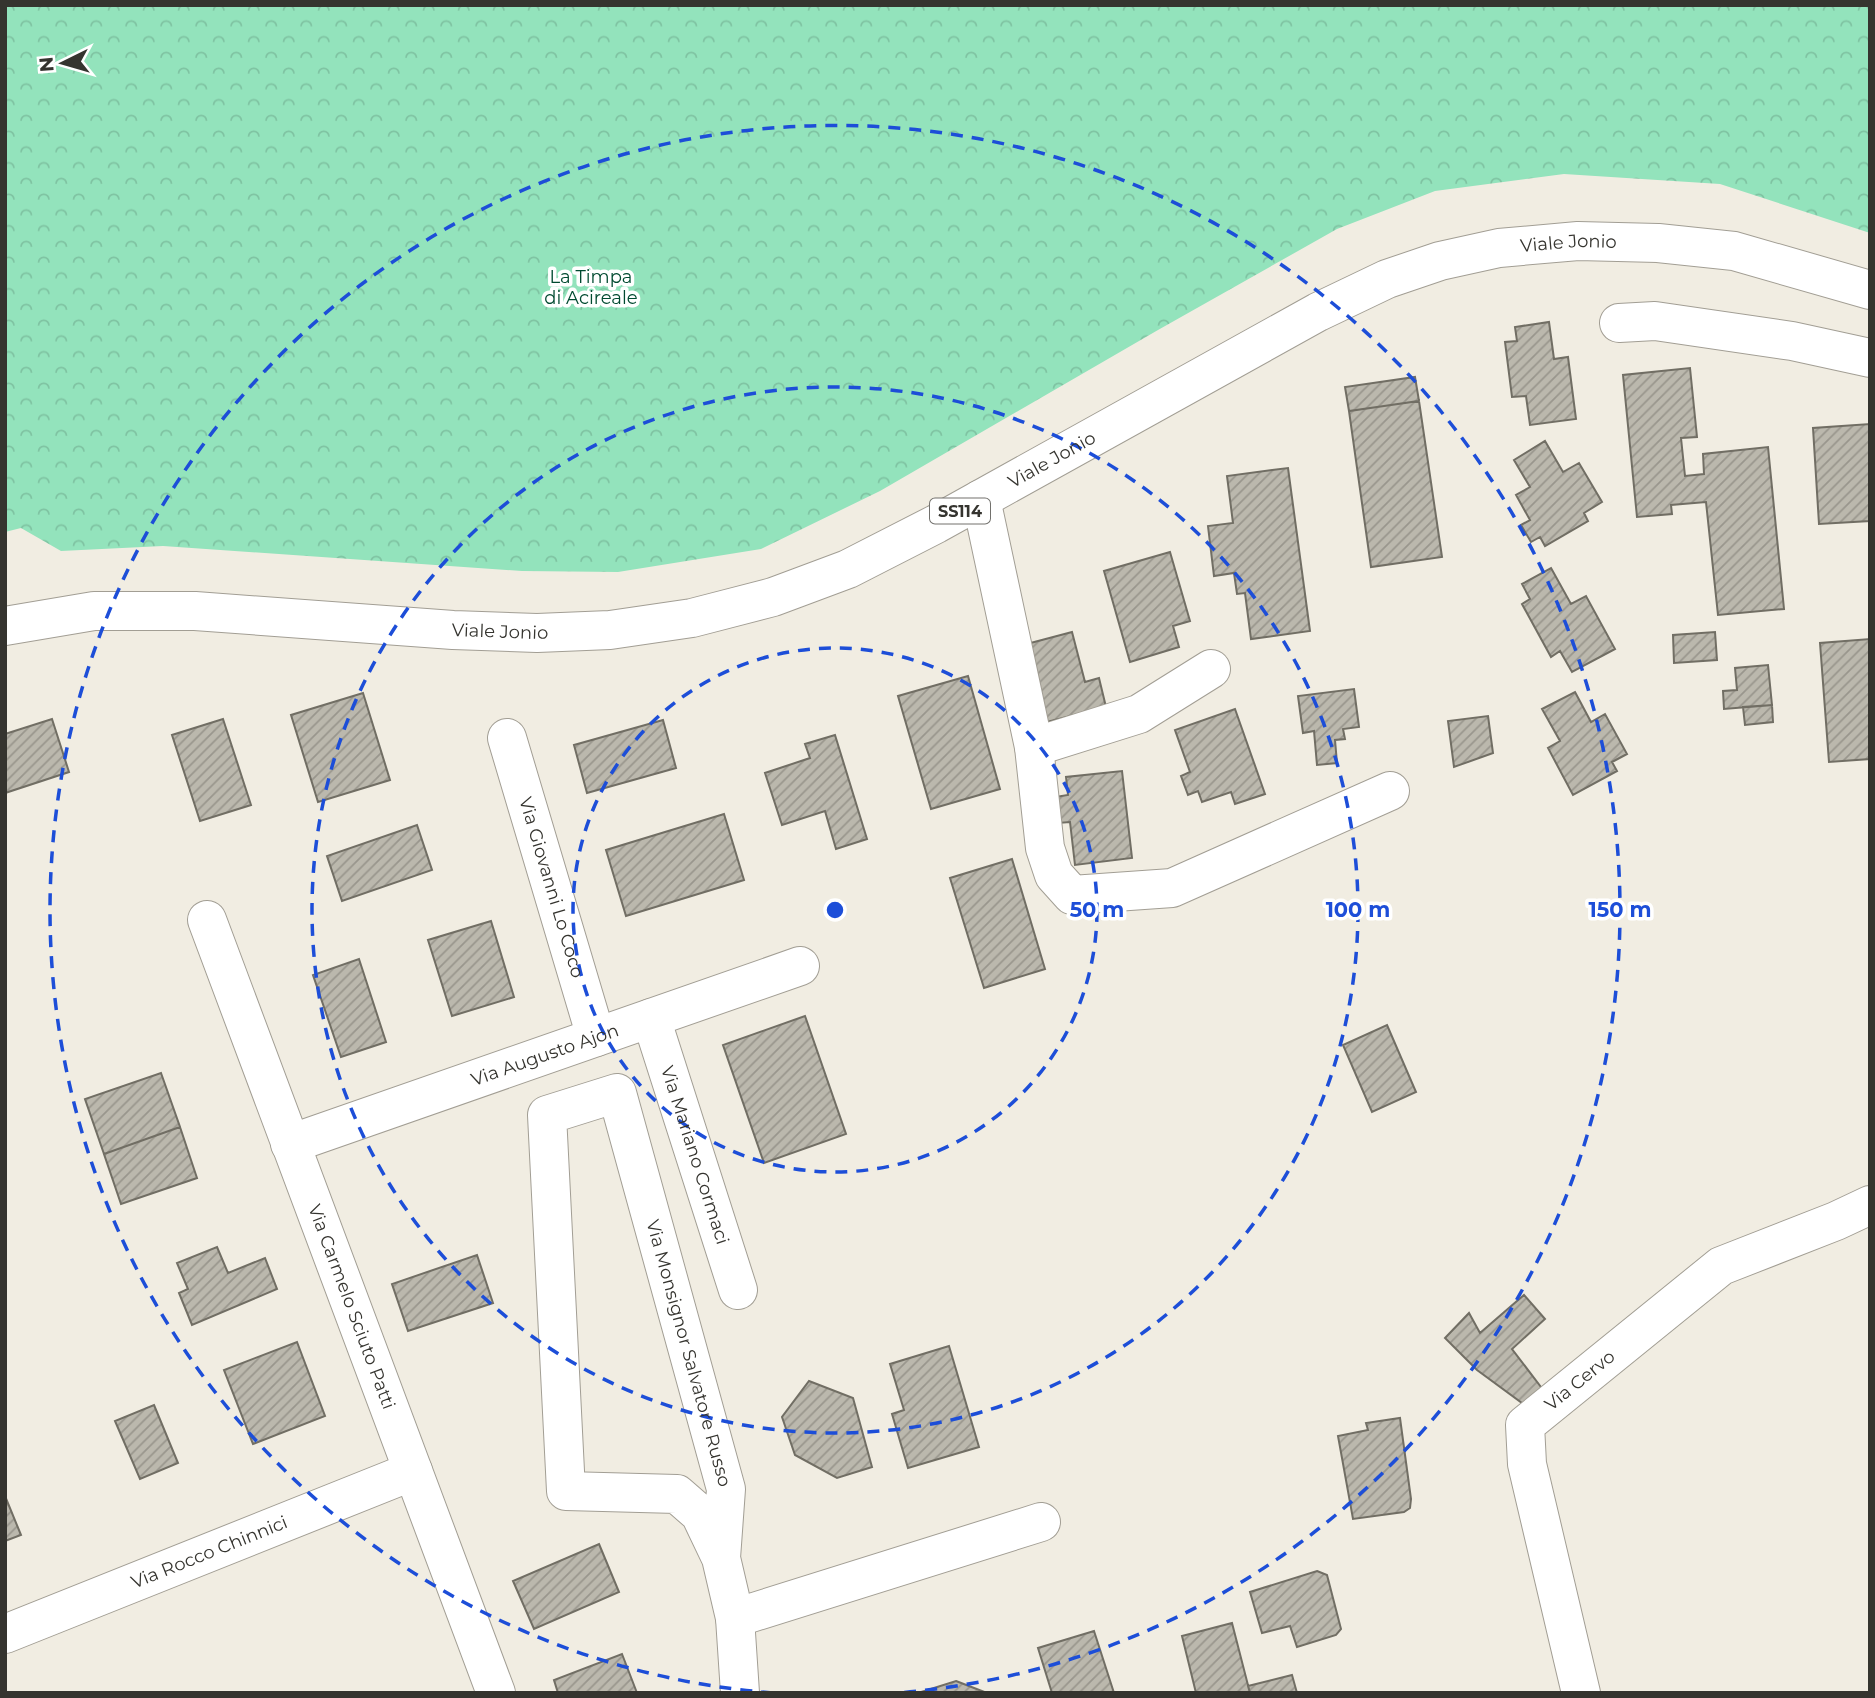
<svg xmlns="http://www.w3.org/2000/svg" width="1875" height="1698" font-family="Montserrat,sans-serif">
<style>
.park{fill:url(#park-crowns)}
.building{fill:url(#building-hatch);stroke:#716e64;stroke-width:2}
.lines{fill:none;stroke-linecap:round;stroke-linejoin:round}
.street-casing{stroke:#a29e94;stroke-width:40}
.primary-casing{stroke:#a29e94;stroke-width:40}
.street{stroke:#fff;stroke-width:38}
.primary{stroke:#fff;stroke-width:38}
.ring{fill:none;stroke:#1d4ed8;stroke-width:3.5;stroke-dasharray:12 9}
.labels{text-anchor:middle;stroke-width:7;stroke-linejoin:round;paint-order:stroke}
.shield{fill:#fff;stroke:#72716d;stroke-width:2}
.shield-label{font-size:16px;font-weight:bold;fill:#35342f}
.street-label{font-size:18px;fill:#35342f;stroke:#fff}
.park-label{font-size:18px;fill:#004a30;stroke:#fff}
.centre{fill:#1d4ed8;stroke:#fff;stroke-width:3.5}
.ring-label{font-size:21px;text-anchor:middle;font-weight:bold;fill:#1d4ed8;stroke:#fff;stroke-width:7;stroke-linejoin:round;paint-order:stroke}
</style>
<defs>
<pattern id="park-crowns" width="20" height="18" patternUnits="userSpaceOnUse" patternTransform="scale(1.75)"><rect width="20" height="18" fill="#93e3bc"/><path d="M2 6a3 3 0 1 1 6 0M12 15a3 3 0 1 1 6 0" fill="none" stroke="#7fc3a2"/></pattern>
<pattern id="building-hatch" width="6" height="6" patternUnits="userSpaceOnUse" patternTransform="scale(1.75)"><rect width="6" height="6" fill="#bbb8ad"/><path d="M-1 1l2-2M0 6l6-6M5 7l2-2" fill="none" stroke="#99968d"/></pattern>
</defs>
<rect width="100%" height="100%" fill="#f1ede2"/>
<path class="park" d="M5,5H1870V233L1720,184L1564,174L1435,191L1337,229L1158,330L880,491L761,549L618,572L522,571L163,546L61,551L21,528L5,532Z"/>
<path class="building" d="M1549,322L1554,359L1568,357L1576,419L1530,425L1526,396L1512,397L1505,342L1517,341L1515,327Z
M1690,368L1697,437L1681,438L1685,476L1704,474L1703,454L1768,447L1784,609L1718,615L1706,502L1671,505L1672,514L1637,517L1623,375Z
M1415,377L1419,401L1349,411L1345,387Z
M1419,401L1442,557L1371,567L1349,411Z
M1870,424V521L1819,524L1813,428Z
M1545,441L1563,472L1579,463L1602,502L1584,513L1588,521L1545,546L1540,537L1531,542L1521,525L1530,520L1516,495L1530,487L1514,460Z
M1288,468L1310,631L1251,639L1245,593L1237,594L1234,573L1214,576L1208,526L1233,523L1227,476Z
M1170,552L1190,621L1173,626L1179,647L1130,662L1104,571Z
M1551,568L1571,604L1586,596L1615,649L1572,672L1560,651L1551,657L1522,604L1530,599L1522,584Z
M1072,632L1085,682L1099,678L1106,707L1043,723L1023,645Z
M1715,632L1717,660L1674,663L1673,635Z
M1870,639V759L1829,762L1820,643Z
M1768,665L1772,705L1724,709L1723,691L1737,690L1735,668Z
M968,676L1000,789L931,809L898,696Z
M1354,689L1359,727L1343,729L1345,739L1335,740L1337,763L1317,765L1314,731L1303,733L1298,696Z
M1575,692L1591,722L1605,714L1627,754L1612,762L1617,771L1573,795L1548,748L1560,741L1542,709Z
M363,693L390,780L318,802L291,715Z
M1772,705L1773,722L1745,725L1743,707Z
M1235,709L1265,794L1235,804L1231,792L1202,802L1198,791L1188,795L1181,776L1190,772L1175,730Z
M1488,716L1493,753L1454,767L1448,721Z
M52,719L69,772L5,793V734Z
M223,719L251,805L200,821L172,735Z
M663,720L676,768L587,793L574,745Z
M835,735L867,839L836,849L825,811L782,825L765,773L810,758L805,744Z
M1122,771L1132,858L1075,865L1070,822L1058,823L1055,797L1068,795L1066,777Z
M724,814L744,880L626,916L606,850Z
M417,825L432,870L342,901L327,856Z
M1012,859L1045,969L984,988L950,878Z
M491,921L514,997L452,1016L428,940Z
M359,959L386,1042L341,1057L313,975Z
M805,1016L846,1134L764,1163L723,1045Z
M1387,1025L1416,1092L1372,1112L1343,1045Z
M161,1073L180,1127L104,1154L85,1099Z
M180,1127L197,1178L121,1204L104,1154Z
M217,1247L228,1273L265,1258L277,1289L192,1325L179,1293L188,1289L177,1263Z
M477,1255L493,1303L408,1331L392,1284Z
M1524,1295L1545,1319L1512,1349L1544,1391L1526,1406L1477,1370L1445,1338L1469,1313L1480,1333Z
M297,1342L325,1416L253,1444L224,1370Z
M949,1346L979,1447L908,1468L892,1414L904,1410L890,1364Z
M809,1381L853,1398L872,1467L837,1478L795,1455L782,1417Z
M154,1405L178,1463L140,1479L115,1421Z
M1400,1418L1411,1499L1410,1508L1404,1512L1353,1519L1338,1436L1368,1430L1366,1423Z
M5,1496L21,1535L5,1541Z
M599,1544L619,1592L534,1629L513,1581Z
M1317,1571L1327,1575L1341,1629L1336,1635L1297,1647L1290,1626L1262,1633L1250,1592Z
M1232,1623L1250,1693H1196L1182,1636Z
M1094,1631L1114,1693H1052L1038,1648Z
M622,1654L637,1693H558L554,1680Z
M1292,1675L1297,1693H1250L1248,1686Z
M956,1681L987,1693H918Z"/>
<g class="lines">
<g class="street-casing">
<g id="street">
<path d="M1619,323L1655,321L1792,341L1870,358"/>
<path d="M981,499L1034,747L1139,714L1211,669"/>
<path id="s1" d="M507,738L596,1037"/>
<path d="M1034,747L1045,848L1054,875L1072,895L1172,888L1390,791"/>
<path id="s2" d="M207,920L496,1693"/>
<path id="s3" d="M651,1018L738,1290"/>
<path id="s4" d="M290,1144L800,966"/>
<path id="s5" d="M721,1558L700,1514L677,1494L566,1491L547,1115L617,1093L726,1489L721,1558L735,1618L740,1693"/>
<path d="M735,1618L1041,1522"/>
<path id="s6" d="M5,1634L413,1471"/>
<path id="s7" d="M1581,1693L1527,1464L1525,1425L1721,1266L1836,1221L1870,1205"/>
</g>
</g>
<g class="primary-casing">
<g id="primary">
<path id="s8" d="M5,626L94,611H195L453,630L537,633L610,630L692,618L773,597L848,569L936,524L1318,312L1387,279L1440,261L1499,248L1578,241L1658,243L1734,251L1870,290"/>
</g>
</g>
<use href="#street" class="street"/>
<use href="#primary" class="primary"/>
</g>
<g class="ring">
<circle cx="835" cy="910" r="262"/>
<circle cx="835" cy="910" r="523"/>
<path d="M773 1693A785 785 0 1 1 897 1693"/>
</g>
<g class="labels">
<rect class="shield" x="930" y="498.5" width="60" height="25" rx="5"/>
<g class="shield-label">
<text x="960" y="517">SS114</text>
</g>
<g class="street-label">
<text dy="6" stroke="none"><textPath href="#s8" startOffset="1652">Viale Jonio</textPath></text>
<text dy="6" stroke="none"><textPath href="#s8" startOffset="1085">Viale Jonio</textPath></text>
<text dy="6" stroke="none"><textPath href="#s8" startOffset="497">Viale Jonio</textPath></text>
<text dy="6" stroke="none"><textPath href="#s1" startOffset="156">Via Giovanni Lo Coco</textPath></text>
<text dy="6" stroke="none"><textPath href="#s4" startOffset="270">Via Augusto Ajon</textPath></text>
<text dy="6" stroke="none"><textPath href="#s3" startOffset="144">Via Mariano Cormaci</textPath></text>
<text dy="6" stroke="none"><textPath href="#s2" startOffset="413">Via Carmelo Sciuto Patti</textPath></text>
<text dy="6" stroke="none"><textPath href="#s5" startOffset="910">Via Monsignor Salvatore Russo</textPath></text>
<text dy="6" stroke="none"><textPath href="#s7" startOffset="345">Via Cervo</textPath></text>
<text dy="6" stroke="none"><textPath href="#s6" startOffset="220">Via Rocco Chinnici</textPath></text>
</g>
<g class="park-label">
<text x="591" y="283">La Timpa<tspan x="591" dy="21">di Acireale</tspan></text>
</g>
</g>
<circle cx="835" cy="910" r="10" class="centre"/>
<g class="ring-label">
<text x="1097" y="917">50 m</text>
<text x="1358" y="917">100 m</text>
<text x="1620" y="917">150 m</text>
</g>
<rect width="1875" height="1698" fill="none" stroke="#35342f" stroke-width="14"/>
<g transform="translate(63 63) rotate(265)" stroke="#ffffff" stroke-width="5" paint-order="stroke">
<path d="M0-5L12 26L0 18L-12 26Z" fill="#35342f"/>
<text y="-10" font-size="19" font-weight="bold" text-anchor="middle" fill="#35342f">N</text>
</g>
</svg>
